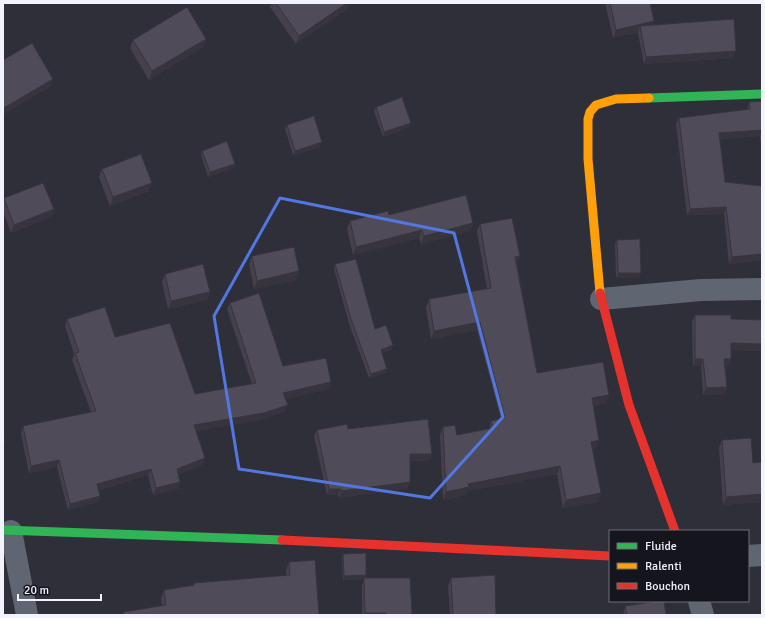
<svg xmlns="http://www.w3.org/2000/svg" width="765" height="618" font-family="Signika,sans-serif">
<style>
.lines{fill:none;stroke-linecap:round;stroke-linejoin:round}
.street{stroke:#606671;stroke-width:22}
.fast{stroke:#30b455;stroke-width:9}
.slow{stroke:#ff9f0a;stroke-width:9}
.jam{stroke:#e5322d;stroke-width:9}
.wall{fill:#45404c}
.shaded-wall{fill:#38343e}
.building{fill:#504b58;stroke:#38343e}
.marked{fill:none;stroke:#5277e1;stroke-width:3;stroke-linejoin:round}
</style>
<rect width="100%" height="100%" fill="#2f2f3a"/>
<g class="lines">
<path class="street" d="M601,299L701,290L762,289
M11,531L27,615
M748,556L762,555
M699,601L703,615"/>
<path class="fast" d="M649,98L762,94
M3,530L282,540"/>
<path class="slow" d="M600,293L588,159V119L590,112L596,105L616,99L649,98"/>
<path class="jam" d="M600,293L629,405L675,531
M282,540L610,556"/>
</g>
<path class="wall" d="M272,3H350L347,9L296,44L270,7Z
M605,3H650L652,25L733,58L644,64L638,33V32L613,38Z
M206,39L203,47L149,80L130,48L133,40Z
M762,101V157L760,136L720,139L725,182L762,186V260L729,264L724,214L687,215L676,124L679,118L747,110L749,102Z
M376,107L409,127L383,137L374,111Z
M287,125L320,147L293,155L285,129Z
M202,151L233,168L208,177L201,155Z
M102,169L149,191L110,206L99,177Z
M4,198L54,209L51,217L11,233L3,211V202Z
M389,215L473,223L470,231L421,244L419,238L353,255L347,229L350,221Z
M480,224L517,264L537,373L606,403L593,406L599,440L596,448L593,449L598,502L563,508L557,474L467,491L466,495L443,500L440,435L443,427L457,435L489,429L491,421L501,419L477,330L431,339L426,308L429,299L487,289L477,232Z
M617,240L639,278H616L615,244Z
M252,256L296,280L254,289L249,264Z
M335,264L375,329L393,345L391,350L382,353L387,369L385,373L369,378L349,324L334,269Z
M165,274L210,292L207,300L168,309L162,282Z
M230,303L283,366L328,389L285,399V411L261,420L196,431L202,465L178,474L180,482L178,489L153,495L148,475L99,490L100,496L98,502L68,510L57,467L29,473L21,433L23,426L91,412L72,360L74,354L65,326L67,319L115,337L195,394L252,384L227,309Z
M695,315L731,319L762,320V351L731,350V359L729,365L725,366L727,387L724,394L703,395L701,366H693L692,322Z
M348,429L432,454L430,460L410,461L408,488L339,498L338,495H327L314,436L317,430Z
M722,440L753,463L762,462V510L761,502L723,505L719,448Z
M343,554L366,575L365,578L412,615H362V585L364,579L343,580L342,558Z
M289,562L319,615H334H123L124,612L162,606L161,598L164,590L193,585L194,583L286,576V571Z
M451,578L496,615H450L448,586Z
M625,606L666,615H623Z"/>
<path class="shaded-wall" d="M347,3H350L347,9L296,44L299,36Z
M654,21L651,29L640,26L638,32L613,38L616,30Z
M206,39L203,47L149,80L152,71Z
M736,51L733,58L644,64L646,57Z
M53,79L50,87L3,115V110L4,108Z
M411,123L409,127L383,137L384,132Z
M762,130L760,136L717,139L719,133Z
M322,142L320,147L293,155L295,151Z
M235,164L233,168L208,177L210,172Z
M152,183L149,191L110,206L113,197Z
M726,207L724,214L687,215L690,209Z
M54,209L51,217L11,233L14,225Z
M473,223L470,231L421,244L424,236Z
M422,230L419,238L353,255L356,247Z
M762,254V260L729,264L732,257Z
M520,256L517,264L512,265L515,257Z
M299,271L296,280L254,289L257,281Z
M618,273H641L639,278H616Z
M210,292L207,300L168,309L171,301Z
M480,322L477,330L431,339L434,331Z
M731,343L762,344V351L729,350Z
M393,345L391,350L380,354L381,350Z
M695,359H703L701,366H693Z
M724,359H731L729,365L722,366Z
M387,369L385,373L369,378L371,374Z
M331,382L328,389L281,400L283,393Z
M727,387L724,394L703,395L706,388Z
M609,395L606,403L589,406L592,398Z
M288,405L285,411L261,420L191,432L194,425Z
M599,440L596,448L588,450L591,442Z
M3,441H5L3,448Z
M410,454H432L430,460L408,461Z
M205,458L202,465L174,475L177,469Z
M59,460L57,467L29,473L31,466Z
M560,466L557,474L467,491L466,495L443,500L446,492L468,484Z
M151,469L148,475L94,491L97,484Z
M180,482L178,489L153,495L156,488Z
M410,482L408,488L339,498L341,491Z
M329,489H341L338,495H327Z
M601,493L598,502L563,508L566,500Z
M762,494L761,502L723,505L726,497Z
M100,496L98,502L68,510L70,504Z
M366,575L365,579L364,578V579L343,580L344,576Z
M365,613H386L385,615H364Z"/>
<path class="building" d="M276,3H347L299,36Z
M610,3H650L654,21L616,30Z
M187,7L206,39L152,71L133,40Z
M734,19L736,51L646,57L640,26Z
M32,43L53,79L4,108L3,106V60Z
M402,97L411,123L384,132L376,107Z
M762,101V130L719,133L725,182L762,186V254L732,257L726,207L690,209L679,118L750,109L749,102Z
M314,116L322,142L295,151L287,125Z
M227,141L235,164L210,172L202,151Z
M141,154L152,183L113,197L102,169Z
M43,183L54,209L14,225L4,198Z
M466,195L473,223L424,236L422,230L356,247L350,221L388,211L389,215Z
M512,218L520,256L515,257L537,373L603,362L609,395L592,398L599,440L591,442L601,493L566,500L560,466L468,484L469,487L446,492L443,427L455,425L457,435L493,428L491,421L505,418L480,322L434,331L429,299L491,288L480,224Z
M640,239L641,273H618L617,240Z
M294,247L299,271L257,281L252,256Z
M356,259L375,329L386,325L393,345L381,350L387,369L371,374L351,319L335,264Z
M203,264L210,292L171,301L165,274Z
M259,293L283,366L326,358L331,382L283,393L288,405L264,413L194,425L205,458L177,469L180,482L156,488L151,469L97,484L100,496L70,504L59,460L31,466L23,426L96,411L75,353L79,352L67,319L105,307L115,337L170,323L195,394L256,383L230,303Z
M695,315H731V319L762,320V344L731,343V359H724L727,387L706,388L703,359H695Z
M428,419L432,454H410V482L341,491V489H329L317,430L347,424L348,429Z
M3,430L5,441H3Z
M751,438L753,463L762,462V494L726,497L722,440Z
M366,553V575L344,576L343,554Z
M315,560L319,615H334H124V612L166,605L164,590L194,585V583L290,575L289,562Z
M495,575L496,615H453L451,578Z
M364,578H410L412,615H386V613H365Z
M658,601H664L666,615H627L625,606Z"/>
<path class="marked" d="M280,198L454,233L503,417L430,498L239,469L214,316Z"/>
<rect width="765" height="618" fill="none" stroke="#f3f3fd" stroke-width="8"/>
<rect x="609" y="530" width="140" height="72" fill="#15151e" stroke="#6e6e77"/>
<rect x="617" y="543" width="20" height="6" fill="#30b455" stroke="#6e6e77"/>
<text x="645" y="550" font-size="12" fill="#f3f3fd">Fluide</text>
<rect x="617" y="563" width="20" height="6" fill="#ff9f0a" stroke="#6e6e77"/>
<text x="645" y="570" font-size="12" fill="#f3f3fd">Ralenti</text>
<rect x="617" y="583" width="20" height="6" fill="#e5322d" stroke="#6e6e77"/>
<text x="645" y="590" font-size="12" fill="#f3f3fd">Bouchon</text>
<path d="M18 594v6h83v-6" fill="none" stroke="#f3f3fd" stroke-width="2"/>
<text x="24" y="594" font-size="12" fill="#f3f3fd" stroke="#15151e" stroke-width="3" paint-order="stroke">20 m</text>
</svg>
